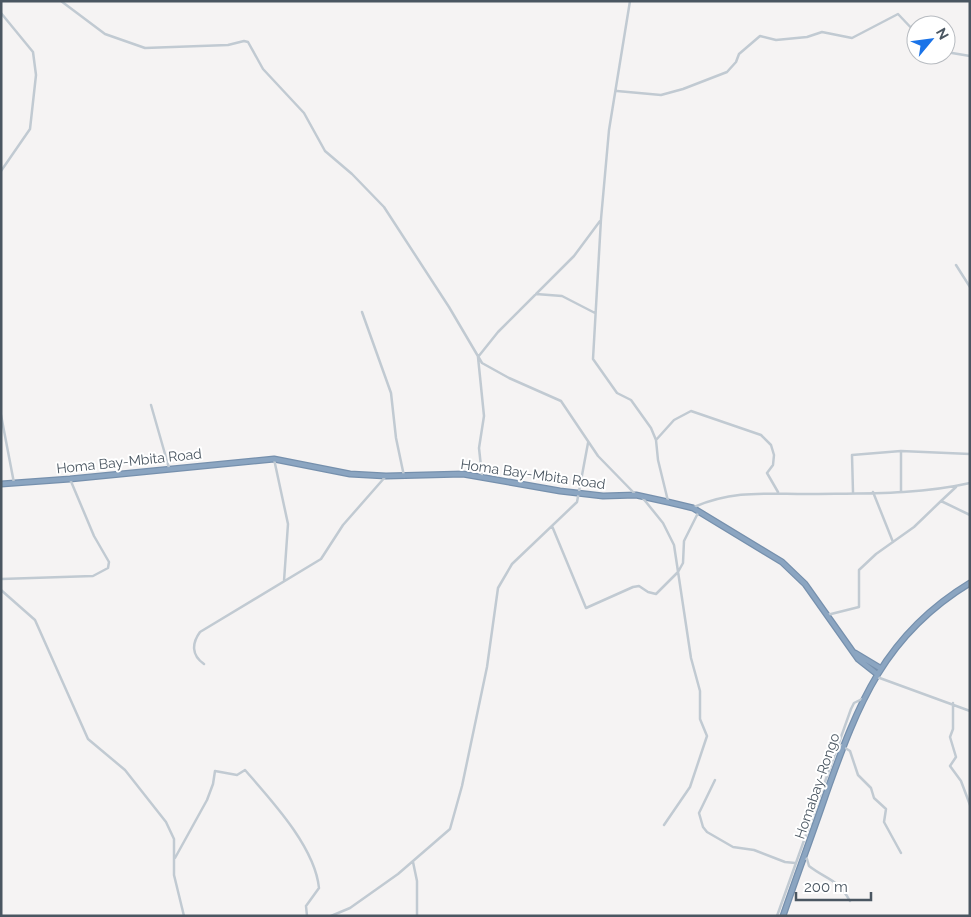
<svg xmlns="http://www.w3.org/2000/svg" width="971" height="917" font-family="Raleway,sans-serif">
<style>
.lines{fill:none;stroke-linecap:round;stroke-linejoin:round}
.highway-casing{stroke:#7690ad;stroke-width:7}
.minor{stroke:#c1cad2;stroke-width:2.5}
.highway{stroke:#8ba5c1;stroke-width:4.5}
.labels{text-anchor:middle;stroke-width:4;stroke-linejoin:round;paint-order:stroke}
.street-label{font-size:14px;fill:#4a5661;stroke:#fff}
</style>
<rect width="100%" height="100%" fill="#f5f3f3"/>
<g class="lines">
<g class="highway-casing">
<path id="highway" d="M1,484L70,479L274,459L350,474L386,476L463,474L560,491L603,496L636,495L668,502L693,508L782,562L805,584L858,659L877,674
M855,653L880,668
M783,916C797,875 812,835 826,794C858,704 884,635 970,583"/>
</g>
<path class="minor" d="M61,1L105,34L145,48L228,45L244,41L248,42L263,69L304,113L325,151L352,174L384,207L449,307L482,363L509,378L561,401L598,456L636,495
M630,1L609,130L601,219L593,359L617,393L631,400L651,428L656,440L658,460L668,501
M1,13L33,52L36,75L30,129L1,171
M946,52L970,56
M617,91L661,95L683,89L727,72L736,62L739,54L760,36L776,40L807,37L822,32L852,38L898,14L916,33
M956,265L970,287
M536,294L562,296L595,313
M362,312L391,393L396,438L404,476
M151,405L169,468
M1,415L14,483
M656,440L674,420L691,411L761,435L771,445L774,455L773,465L767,473L778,492
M901,451V492
M274,459L288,524L284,581
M482,476L479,448L484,416L478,357L498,332L574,256L600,221
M956,487L941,501L970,515
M853,492L852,455L901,451L970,454
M873,492L893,542
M642,497L663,523L674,545L691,658L700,691V719L707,736L690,787L664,825
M694,507C734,490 765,494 806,494C860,493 918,495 970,483
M552,526L586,608L633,587L639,586L648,592L656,594L678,572L683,563L684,541L698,513
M1,579L93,576L108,568L109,562L94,536L70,479
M1,590L35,620L88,739L125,770L166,822L174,839V875L184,916
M827,615L859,607V570L876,554L914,527L941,501
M204,664C191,655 192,643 200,632L321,559L343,525L386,476
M877,677L970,711
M953,703V729L950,737L956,757L950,766L961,781L970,805
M839,744L850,751L858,775L871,788L874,798L886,809L884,822L901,853
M715,780L699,813L703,827L707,832L733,847L754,850L785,862L795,863
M175,858L207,800L213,784L215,771L237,775L245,770C272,801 315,847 319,888L306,906L307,916
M804,858L807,859L809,866C827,880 837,878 850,901
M413,862L417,881V916
M331,916L350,908L398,874L450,829L462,786L487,667L498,588L512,564L577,502L588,443
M777,916L851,709L854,703L862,699"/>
<use href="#highway" class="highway"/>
</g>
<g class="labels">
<g class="street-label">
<text transform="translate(129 461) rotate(-6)" y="5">Homa Bay-Mbita Road</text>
<text transform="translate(533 474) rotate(8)" y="5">Homa Bay-Mbita Road</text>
<text transform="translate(817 786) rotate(-71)" y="5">Homabay-Rongo</text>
</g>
</g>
<rect width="971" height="917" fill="none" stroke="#4a5661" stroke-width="5"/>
<g transform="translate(931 40) rotate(61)"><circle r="24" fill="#ffffff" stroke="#b7bbc0"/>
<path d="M0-4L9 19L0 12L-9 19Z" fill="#1a73e8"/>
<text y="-8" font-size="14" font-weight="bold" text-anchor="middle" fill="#4a5661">N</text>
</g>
<path d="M796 892v8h75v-8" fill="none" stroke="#4a5661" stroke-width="2.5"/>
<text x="804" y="892" font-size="15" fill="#4a5661" stroke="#ffffff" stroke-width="4" paint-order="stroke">200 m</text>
</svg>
